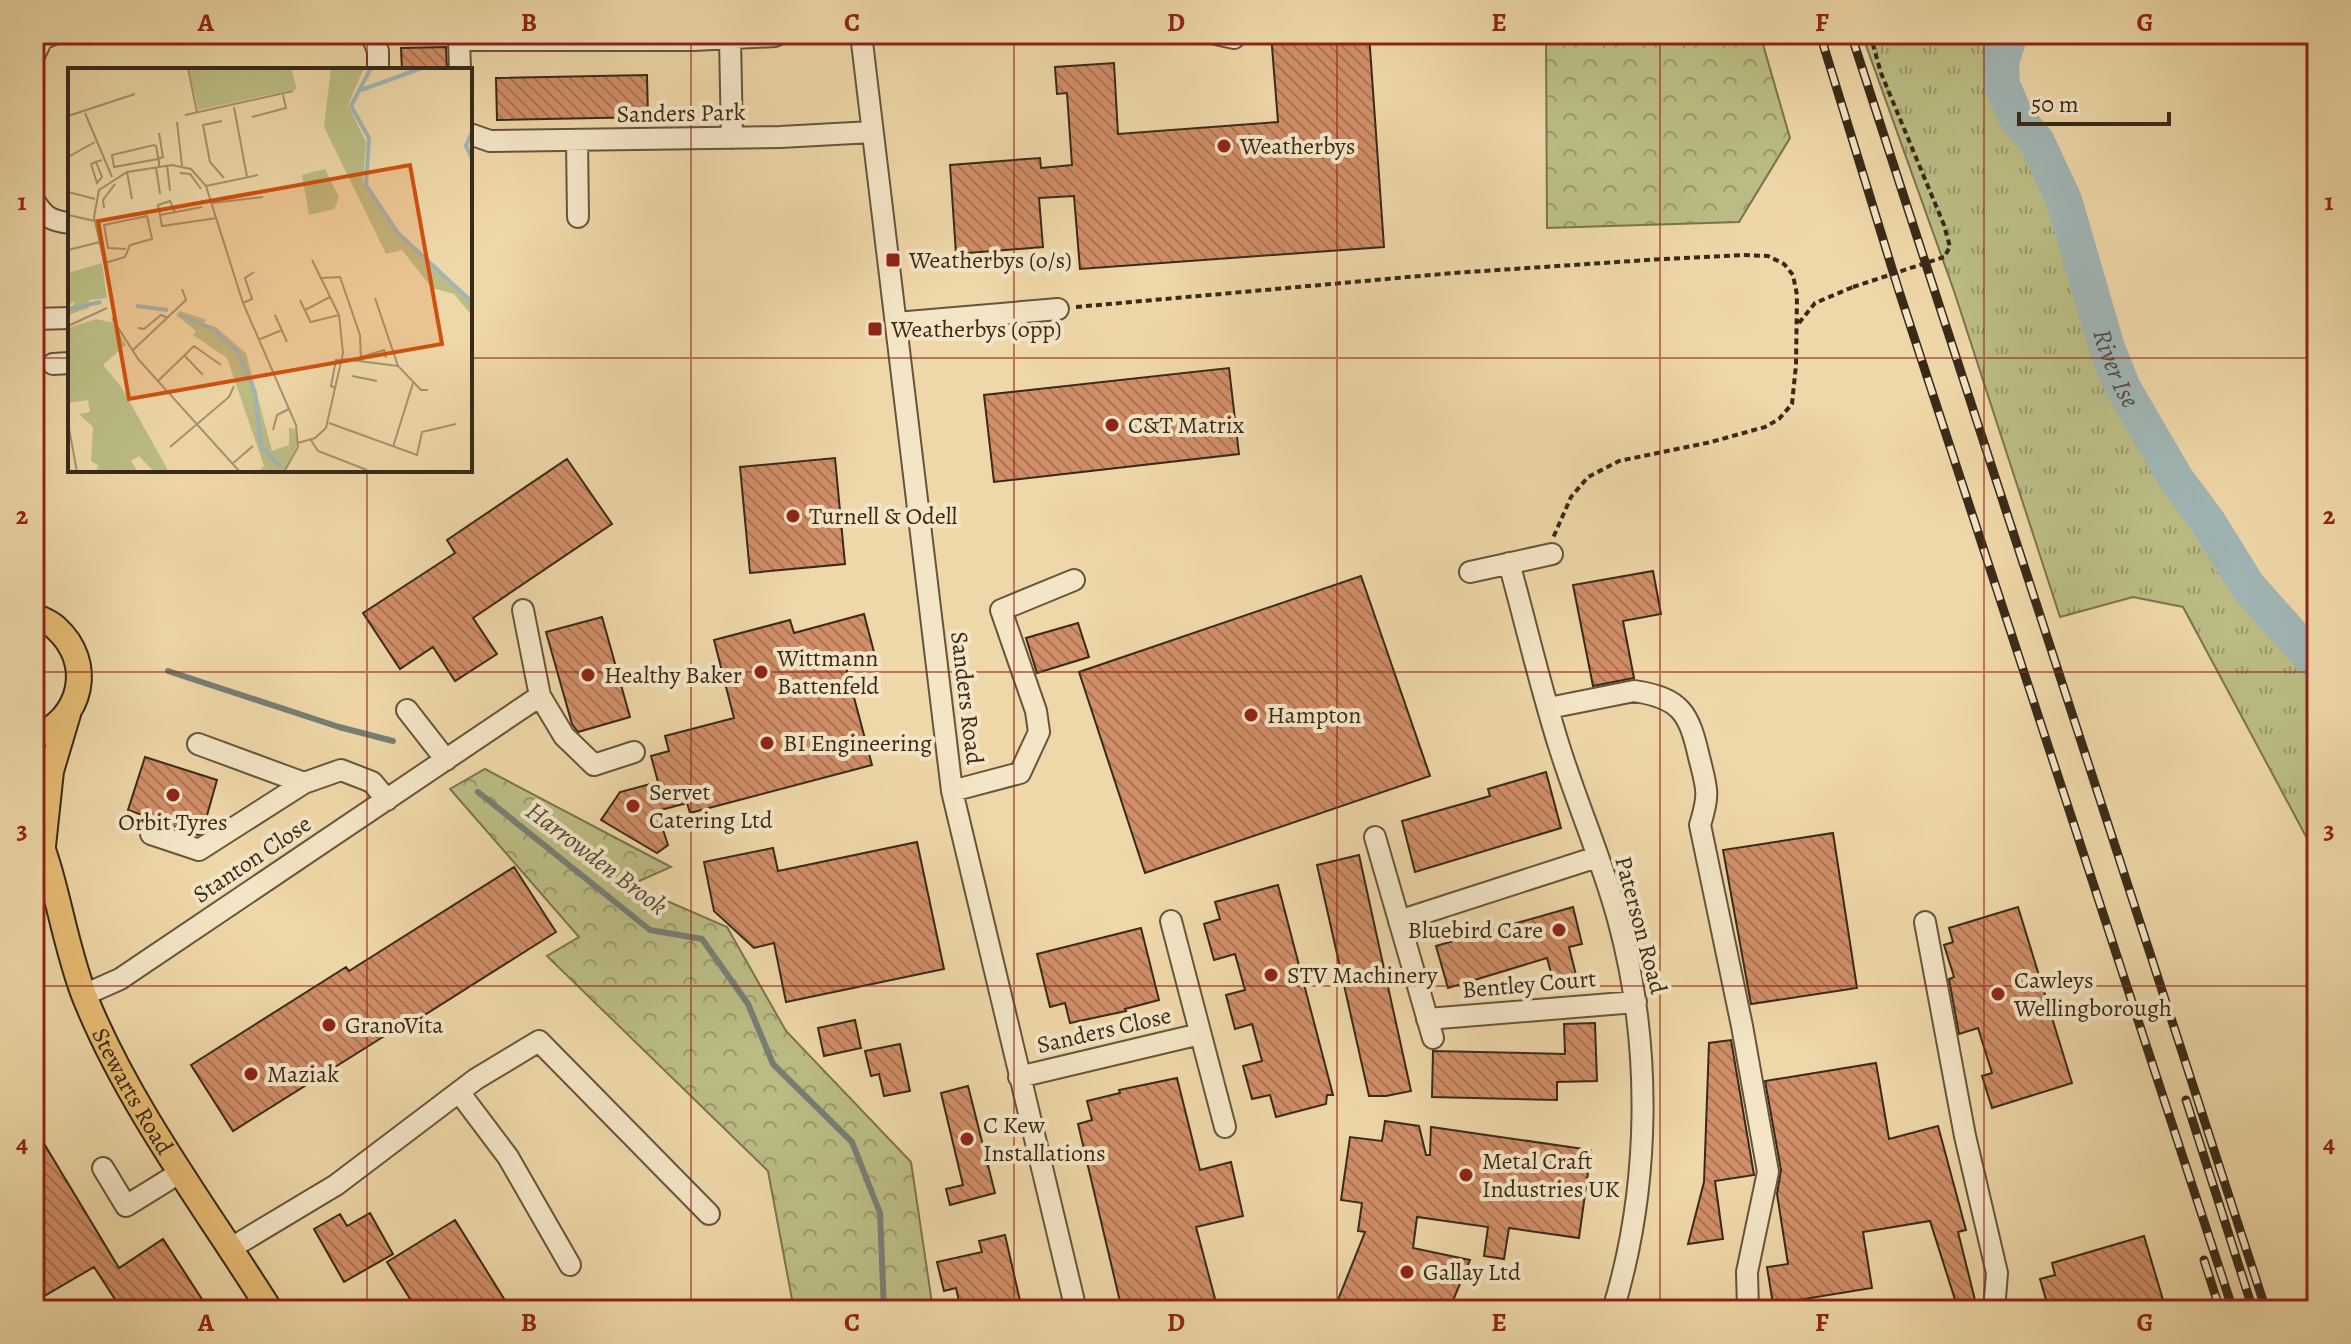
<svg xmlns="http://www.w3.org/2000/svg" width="2351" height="1344" font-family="Alegreya,serif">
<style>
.grass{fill:url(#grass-tufts);stroke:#7a744e;stroke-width:2}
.forest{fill:url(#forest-crowns);stroke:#7a744e;stroke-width:2}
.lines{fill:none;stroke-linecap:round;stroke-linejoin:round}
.stream{stroke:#777e76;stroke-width:6}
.river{stroke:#a0b6b5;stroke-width:36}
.building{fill:url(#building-back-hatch);stroke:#392a18;stroke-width:2}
.minor-casing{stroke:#66553c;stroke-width:24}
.major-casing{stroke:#392a18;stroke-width:28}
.path{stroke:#392a18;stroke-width:4;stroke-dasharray:6 4;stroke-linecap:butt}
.minor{stroke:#f4e5c6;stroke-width:20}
.major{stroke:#e7bc74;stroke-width:24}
.rail-casing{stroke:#392a18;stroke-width:9}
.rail{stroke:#f4e5c6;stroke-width:6;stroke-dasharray:18;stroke-linecap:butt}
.path-bridge{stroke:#392a18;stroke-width:4;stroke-dasharray:6 4;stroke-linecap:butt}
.grid{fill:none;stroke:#8f2418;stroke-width:2;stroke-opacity:0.55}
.poi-dot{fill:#8f2418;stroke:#f4e5c6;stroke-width:3}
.labels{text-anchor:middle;stroke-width:8;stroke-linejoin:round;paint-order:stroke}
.street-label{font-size:24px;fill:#392a18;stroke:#f4e5c6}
.poi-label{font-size:24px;fill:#392a18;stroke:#f4e5c6;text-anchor:start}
.water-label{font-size:26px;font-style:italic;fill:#534d3f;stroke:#f4e5c6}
.inset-river{fill:none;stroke:#a0b6b5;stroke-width:4}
.inset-road{fill:none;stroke:#a6926e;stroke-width:2}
.view{fill:#ce520e;fill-opacity:0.15;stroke:#ce520e;stroke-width:4}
.inset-edge{fill:none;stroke:#392a18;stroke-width:4}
.neatline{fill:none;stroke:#8f2418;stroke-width:3}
.grid-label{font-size:26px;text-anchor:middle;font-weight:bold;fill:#8f2418}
</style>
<defs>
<pattern id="grass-tufts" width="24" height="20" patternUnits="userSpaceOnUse" patternTransform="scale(2)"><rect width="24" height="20" fill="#bcbd85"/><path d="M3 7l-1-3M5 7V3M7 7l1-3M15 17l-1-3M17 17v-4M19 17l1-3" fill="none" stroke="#9a9a6c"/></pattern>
<pattern id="forest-crowns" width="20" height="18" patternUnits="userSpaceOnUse" patternTransform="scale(2)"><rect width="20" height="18" fill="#bcbd85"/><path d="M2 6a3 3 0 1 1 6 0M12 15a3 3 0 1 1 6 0" fill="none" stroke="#9a9a6c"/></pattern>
<pattern id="building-back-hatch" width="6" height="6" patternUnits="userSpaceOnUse" patternTransform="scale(2)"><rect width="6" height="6" fill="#d18e68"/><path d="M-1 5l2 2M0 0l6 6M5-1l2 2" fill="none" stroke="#ab7455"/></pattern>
</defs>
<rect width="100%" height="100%" fill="#eed7a8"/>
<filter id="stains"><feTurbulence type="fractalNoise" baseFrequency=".0025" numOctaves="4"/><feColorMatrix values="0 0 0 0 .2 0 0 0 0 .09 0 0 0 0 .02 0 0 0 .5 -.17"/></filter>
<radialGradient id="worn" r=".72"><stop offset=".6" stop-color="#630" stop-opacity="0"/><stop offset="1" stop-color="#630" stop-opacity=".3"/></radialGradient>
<path class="grass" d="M1862,34H1991L1986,56L2011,58L2002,86L2016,117L2037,142L2064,200L2107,348L2123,388L2176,479L2208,522L2247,585L2317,664V857L2183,607L2133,597L2060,617L1954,291Z"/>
<path class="forest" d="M1546,34H1760L1790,138L1739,222L1547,228Z
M485,769L671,867L630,885L727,927L786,1031L911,1162L933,1310H794L768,1171L547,956L579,937L450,789Z"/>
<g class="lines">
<path class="stream" d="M168,671L339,727L393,741
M478,792L650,930L702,939L748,1004L773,1064L852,1142L880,1213L884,1310"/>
<path class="river" id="s1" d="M2010,34L2001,62L2002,85L2016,117L2037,142L2064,200L2107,348L2123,388L2176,479L2208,522L2247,585L2317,664"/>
</g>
<path class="building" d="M1271,34H1369L1384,247L1080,269L1074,196L1039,198L1043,247L956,254L950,165L1040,158L1041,168L1072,165L1067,93L1057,94L1055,67L1114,63L1118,134L1278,122Z
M446,47L447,70H402L401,48Z
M647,75L648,117L497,120L496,78Z
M1229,368L1239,454L994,482L984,395Z
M835,458L845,564L750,573L740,467Z
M567,459L612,524L473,618L497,654L455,681L433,647L400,669L363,613L455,553L447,540Z
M1653,571L1661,614L1623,621L1634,678L1593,686L1573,585Z
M1361,576L1430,776L1145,873L1079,672Z
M864,614L874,652L844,660L872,765L690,813L687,803L657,811L668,845L657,853L601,820L620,792L658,782L651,756L669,751L665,736L734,718L714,640L790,620L794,633Z
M602,617L630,717L578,732L572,724L546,632Z
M1078,623L1089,657L1037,673L1026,638Z
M145,757L217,780L202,833L198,835L128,810Z
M1546,772L1561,828L1415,872L1402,821L1490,796L1488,789Z
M1833,833L1857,988L1751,1004L1723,850Z
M917,842L944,969L786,1002L774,943L754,948L714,911L704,862L773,848L778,871Z
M1359,855L1411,1091L1386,1096H1369L1317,865Z
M514,867L556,932L404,1028L402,1025L233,1131L191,1065L346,967L349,971Z
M1278,885L1333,1095H1327L1326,1104L1276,1117L1270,1095L1252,1099L1243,1066L1262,1061L1252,1024L1235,1029L1226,995L1245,990L1235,954L1214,960L1204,924L1220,919L1215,902Z
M1573,907L1582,944L1569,947L1576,975L1553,980L1547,958L1448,988L1436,946Z
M2018,907L2072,1083L1992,1108L1982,1076L1992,1073L1978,1028L1959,1034L1949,979L1954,977L1944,945L1953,942L1949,928Z
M1141,928L1159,1000L1125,1009L1126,1011L1070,1023L1065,1003L1050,1007L1037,954Z
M855,1020L861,1048L824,1056L818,1028Z
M1595,1023L1597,1081L1557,1082V1100L1432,1097L1433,1051L1565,1054L1564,1024Z
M1731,1040L1754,1175L1715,1181L1723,1239L1688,1244L1704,1182L1709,1043Z
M900,1044L910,1091L884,1096L879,1074L871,1076L865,1051Z
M1876,1063L1889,1139L1938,1126L1966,1230L1958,1232L1976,1304L1958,1309L1930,1221L1863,1232L1872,1288L1773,1304L1767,1267L1788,1264L1777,1194L1781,1170L1765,1081Z
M1177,1078L1200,1170L1231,1162L1243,1216L1196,1227L1218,1310H1122L1078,1124L1092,1120L1087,1101L1120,1093L1119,1090Z
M968,1086L995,1193L950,1205L946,1189L963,1185L941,1093Z
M1385,1121L1419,1126L1426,1155H1430L1431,1127L1591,1150L1579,1238L1509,1228L1504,1259L1484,1256L1488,1227L1417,1217L1413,1248L1470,1260L1449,1310H1334L1365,1232L1358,1231L1362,1203L1341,1200L1350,1137L1382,1141Z
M34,1127L119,1268L163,1239L209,1310H122L94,1267L34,1302Z
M370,1213L393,1254L344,1282L314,1229L340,1214L347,1226Z
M455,1220L511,1310H417L387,1262Z
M1005,1235L1021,1305L998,1310H961L956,1288L944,1291L937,1262L982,1252L979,1241Z
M2144,1236L2166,1310H2049L2040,1279L2055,1275L2052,1263Z"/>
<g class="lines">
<g class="minor-casing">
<path id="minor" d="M371,34L378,51V70
M861,34L952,791L1076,1310
M1216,34L1234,38
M730,39L732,138
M34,56L42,39L54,34
M460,70L459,40H693L775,36
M470,134L490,141L780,137L872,132
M577,140L578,217
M34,200C44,217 51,221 70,223
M34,319L70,318
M896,323L1058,309
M53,364L70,363
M1509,563C1526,624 1540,686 1559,746C1577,804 1602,860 1618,919C1652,1044 1651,1185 1613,1310
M1470,572L1552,554
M540,696L564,736L594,765L634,752
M1549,708L1634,691C1681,698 1689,713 1699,757C1707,789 1710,793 1700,825L1742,1026L1768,1172L1747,1272L1748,1310
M407,710L446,760
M198,744L304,783
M952,791L1020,773L1039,732L1036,711L1001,610L1074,580
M151,834L199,850L304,783L341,770L372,782L387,800
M1375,837L1433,1038
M1171,921L1225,1127
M1399,921L1597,857
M1925,922L1965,1136L1997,1273L1994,1310
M84,995L120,979L540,696L523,610
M1427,1019L1636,1002
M1019,1077L1200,1034
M459,1092L508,1157L570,1265
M103,1168L126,1206L181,1172
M231,1248L336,1185L476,1079L539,1041L709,1214"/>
</g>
<g class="major-casing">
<g id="major">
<path d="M34,616C41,619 50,622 56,628C95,663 82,720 34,737"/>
<path id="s2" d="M34,826C57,880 63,940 84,995C127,1104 208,1211 270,1310"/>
<path d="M43,846L51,771L68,714"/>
</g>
</g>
<path class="path" d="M1870,34L1881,73L1944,225L1950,247L1944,257
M1076,307L1453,273L1663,259L1743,255L1768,256L1784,264L1793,275L1797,295L1796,365L1792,404L1779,419L1765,427L1711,442L1619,461L1588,477L1571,497L1553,538
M1799,323L1815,303L1853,287"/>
<use href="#minor" class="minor"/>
<use href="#major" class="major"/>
<g class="rail-casing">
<path id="rail" d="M1820,34L1898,288L2233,1310
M1851,34L2266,1310
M2186,1100L2253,1310
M2204,1260L2220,1310"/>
</g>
<use href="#rail" class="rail"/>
<path class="path-bridge" d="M1853,287L1944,257"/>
</g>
<path class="grid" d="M367,34V70M691,34V1310M1014,34V1310M1337,34V1310M1660,34V1310M1984,34V1310M34,358H70M470,358H2317M367,470V1310M34,672H2317M34,986H2317"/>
<g class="poi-dot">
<circle cx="1224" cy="146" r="8"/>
<rect x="885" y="252" width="16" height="16" rx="4"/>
<rect x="867" y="321" width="16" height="16" rx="4"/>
<circle cx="1112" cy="425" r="8"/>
<circle cx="793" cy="516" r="8"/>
<circle cx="761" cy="672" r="8"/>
<circle cx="588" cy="675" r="8"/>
<circle cx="1251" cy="715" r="8"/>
<circle cx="767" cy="743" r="8"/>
<circle cx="173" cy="795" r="8"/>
<circle cx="633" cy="806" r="8"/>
<circle cx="1559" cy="930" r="8"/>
<circle cx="1271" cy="975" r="8"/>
<circle cx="1998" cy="994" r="8"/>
<circle cx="329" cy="1025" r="8"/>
<circle cx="251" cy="1074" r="8"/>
<circle cx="967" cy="1139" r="8"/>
<circle cx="1466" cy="1175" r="8"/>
<circle cx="1407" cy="1272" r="8"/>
</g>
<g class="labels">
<g class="street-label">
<text transform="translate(681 113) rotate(-1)" y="8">Sanders Park</text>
<text transform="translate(967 698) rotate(83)" y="8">Sanders Road</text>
<text transform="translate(252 859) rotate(-34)" y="8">Stanton Close</text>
<text transform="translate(1641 925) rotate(75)" y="8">Paterson Road</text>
<text transform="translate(1529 984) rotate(-5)" y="8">Bentley Court</text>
<text transform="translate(1104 1030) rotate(-13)" y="8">Sanders Close</text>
<text dy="8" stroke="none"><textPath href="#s2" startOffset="284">Stewarts Road</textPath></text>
</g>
<g class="poi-label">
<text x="1240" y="154">Weatherbys</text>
<text x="909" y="268">Weatherbys (o/s)</text>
<text x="891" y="337">Weatherbys (opp)</text>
<text x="1128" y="433">C&amp;T Matrix</text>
<text x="809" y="524">Turnell &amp; Odell</text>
<text x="777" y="666">Wittmann<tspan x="777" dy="28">Battenfeld</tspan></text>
<text x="604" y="683">Healthy Baker</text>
<text x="1267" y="723">Hampton</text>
<text x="783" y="751">BI Engineering</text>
<text x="649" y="800">Servet<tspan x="649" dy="28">Catering Ltd</tspan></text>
<text x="173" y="830" text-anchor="middle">Orbit Tyres</text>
<text x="1543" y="938" text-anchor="end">Bluebird Care</text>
<text x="1287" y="983">STV Machinery</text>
<text x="2014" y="988">Cawleys<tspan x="2014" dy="28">Wellingborough</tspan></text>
<text x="345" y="1033">GranoVita</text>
<text x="267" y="1082">Maziak</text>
<text x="983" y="1133">C Kew<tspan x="983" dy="28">Installations</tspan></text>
<text x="1482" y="1169">Metal Craft<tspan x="1482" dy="28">Industries UK</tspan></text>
<text x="1423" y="1280">Gallay Ltd</text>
</g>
<g class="water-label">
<text dy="9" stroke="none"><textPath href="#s1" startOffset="360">River Ise</textPath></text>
<text transform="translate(597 858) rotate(37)" y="9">Harrowden Brook</text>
</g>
</g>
<g transform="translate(68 68)">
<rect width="404" height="404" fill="#eed7a8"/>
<path d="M121,0H223L229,21L130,42ZM263,0H296L280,37L298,74L295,113L326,161L404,234V248L386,226L364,220L334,182L318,186L256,59ZM34,195L39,230L21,232V240L0,247L7,234L0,236V205ZM41,270H48L54,280L35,297L54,320L101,404H86L71,388L63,393L70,404H28L30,397L23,393L25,359L11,346L22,344L20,332L0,335V277Z" fill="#bcbd85"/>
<path d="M257,101L271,129L266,141L241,147L234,107ZM112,243L139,252L135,255L148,259L178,285L204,383L221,377V360L227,361L230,375L216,404H190L196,398L159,290L125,267L128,263L108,247ZM28,251L46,255L58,277L54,280L47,270L0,277V260Z" fill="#bcbd85"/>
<path class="inset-river" d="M303,0L283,38L301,70L298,117L330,165L404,234M293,22L354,0M404,64L398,78L404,90M68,238L100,242M0,241L33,234M112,247L145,261L170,284L187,324L193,379L213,399"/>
<path class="inset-road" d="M120,0L129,45M166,39L179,109M17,45L44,109M117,47L225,23M0,48L67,26M184,49L218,40L215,27M154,53L135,57L142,94L156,110M109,54L114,98M0,89L27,74M90,91L46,99L44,87L86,77L88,78L91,94V98M90,91L95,89L91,65M28,94L34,109L29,115L23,96L28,94L34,92M99,97L102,123M88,99L92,126M59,104L64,131M112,105L122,106L133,121M138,118L190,107M0,124L27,131M145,135L195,129M134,139L92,147L94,158L149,150M36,140L35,132L47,116M0,147L27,153M92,147L90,137L102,133L107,144M0,182L32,174M37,195L57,189L62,177L84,171L79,148L36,157L40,180L58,181M252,210L272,209L292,267L293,293M307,230L330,298L353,322H360M232,232L243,255M45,234L26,149L31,122L59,104L104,97L123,101L138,118L175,235L228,357L230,379L216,404M175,235L184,231L177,210L186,204M237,242L262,229M207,247L219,274M44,250L70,291L172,404M243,254L271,247M0,258L39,240M70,260L76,261L93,247L100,250M190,272L214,262M64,283L118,232L114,221M116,287L135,307M293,289L316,282L318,290M275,291L330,298M284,308L309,313M90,313L126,278L153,297M267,320L263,318L268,292H274M0,355L9,404M261,355L349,387L354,364L388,356M205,362L209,347L221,341M243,372L250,383L299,402M230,375L247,370L258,360L275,285L271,247L244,192M102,379L161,329L166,318M325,379L345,315M164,396L185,378"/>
<path class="view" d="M342,97L374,276L61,331L30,153Z"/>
<rect width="404" height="404" class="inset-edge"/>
</g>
<rect width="2351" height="1344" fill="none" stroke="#eed7a8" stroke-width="88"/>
<path d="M2019 112v12h150v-12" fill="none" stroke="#392a18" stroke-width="4"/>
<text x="2031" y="112" font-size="24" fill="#392a18" stroke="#f4e5c6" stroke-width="6" paint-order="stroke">50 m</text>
<rect x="44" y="44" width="2263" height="1256" class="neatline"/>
<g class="grid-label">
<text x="206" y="31">A</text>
<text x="529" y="31">B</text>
<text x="852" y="31">C</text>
<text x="1176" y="31">D</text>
<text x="1499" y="31">E</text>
<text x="1822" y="31">F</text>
<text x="2145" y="31">G</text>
<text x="22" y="210">1</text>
<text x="2329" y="210">1</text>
<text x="22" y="524">2</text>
<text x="2329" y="524">2</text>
<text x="22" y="838">3</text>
<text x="2329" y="838">3</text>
<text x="22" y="1152">4</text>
<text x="2329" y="1152">4</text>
<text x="206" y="1331">A</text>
<text x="529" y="1331">B</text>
<text x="852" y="1331">C</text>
<text x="1176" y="1331">D</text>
<text x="1499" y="1331">E</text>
<text x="1822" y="1331">F</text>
<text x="2145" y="1331">G</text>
</g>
<rect width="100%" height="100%" filter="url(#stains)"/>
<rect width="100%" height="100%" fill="url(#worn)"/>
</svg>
